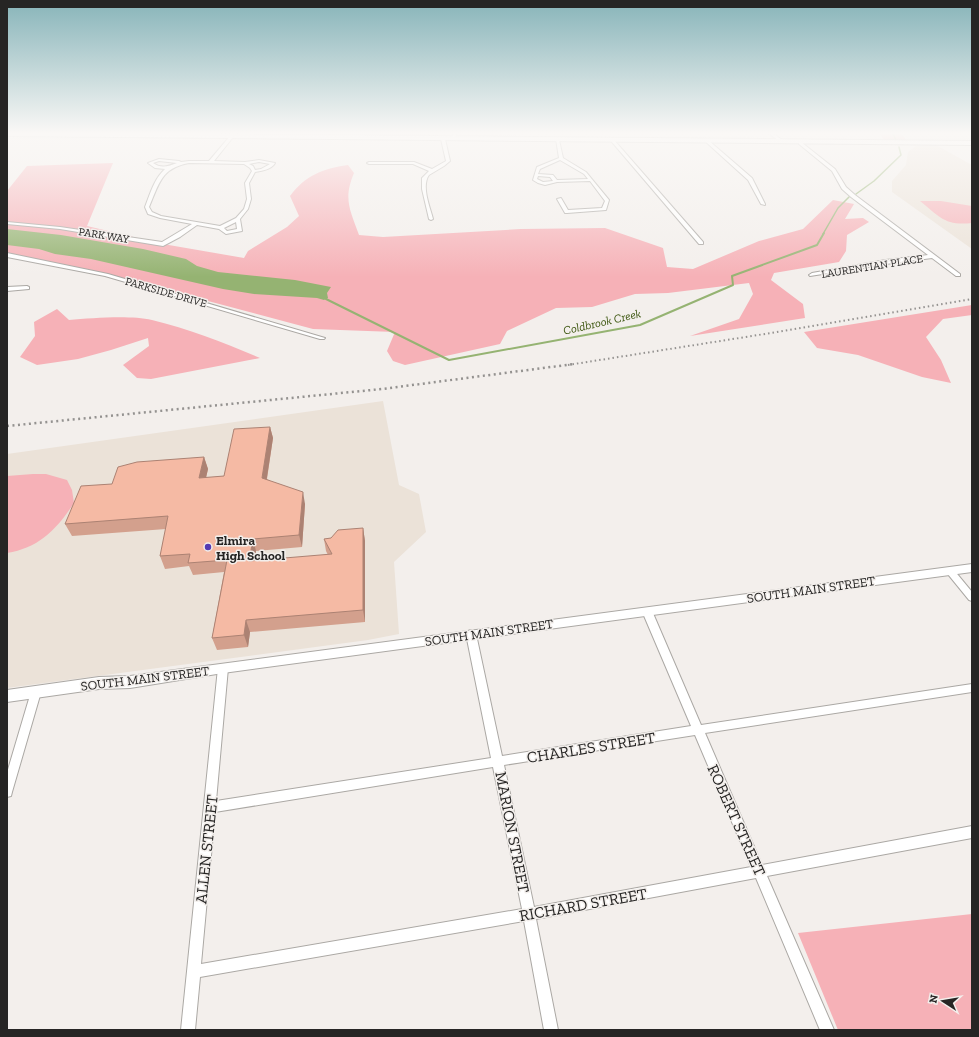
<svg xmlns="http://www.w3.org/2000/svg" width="979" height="1037" font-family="'Zilla Slab',serif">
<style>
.built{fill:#ebe2d8}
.green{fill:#f6b1b7}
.water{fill:#95b372}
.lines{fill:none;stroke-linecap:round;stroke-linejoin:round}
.stream-far1{stroke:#95b372;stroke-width:1.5}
.stream{stroke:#95b372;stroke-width:2}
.minor-casing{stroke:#aba8a4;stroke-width:2}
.tertiary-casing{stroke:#aba8a4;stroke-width:2}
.secondary-casing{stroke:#aba8a4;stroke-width:2}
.minor{fill:#fff;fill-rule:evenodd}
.tertiary{fill:#fff;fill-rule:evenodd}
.secondary{fill:#fff;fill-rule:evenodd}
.rail-far1{stroke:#949290;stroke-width:2;stroke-dasharray:1.5 3;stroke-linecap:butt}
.rail{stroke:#949290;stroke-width:2.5;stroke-dasharray:2 3.5;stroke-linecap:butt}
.wall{fill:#d3a08d}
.shaded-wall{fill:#ac8273}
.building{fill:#f5baa4;stroke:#ac8273}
.poi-dot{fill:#553bb3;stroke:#f3efec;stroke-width:1.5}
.labels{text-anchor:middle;stroke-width:3;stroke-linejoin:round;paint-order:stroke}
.far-street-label{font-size:11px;fill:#262524;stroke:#f3efec}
.far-water-label{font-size:12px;font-style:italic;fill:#39530b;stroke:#f3efec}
.poi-label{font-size:13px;font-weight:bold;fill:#262524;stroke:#f3efec;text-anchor:start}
.street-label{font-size:13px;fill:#262524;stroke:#f3efec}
.near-street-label{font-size:16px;fill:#262524;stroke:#f3efec}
</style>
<rect width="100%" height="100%" fill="#f3efec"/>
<path class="built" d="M936,145L972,165V249L892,192V181L906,165L908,152L916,146Z
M383,401L399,485L419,494L426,532L394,562L399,634L368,640L7,688V454Z"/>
<path class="green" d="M878,132H900L907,141L886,142Z
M113,163L87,226L163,244L244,258L248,251L287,227L299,216L290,196C306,175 322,169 348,165L354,173C343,199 350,210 359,235L383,237L521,229L605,228L663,248L667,267L693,269L759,241L803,229L833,200L854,204L845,219L863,218L869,222L847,235L846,251L839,262L774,273L771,280L803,304L805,318L690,336L739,319L753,294L749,283L668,293L635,294L592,307L556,308L507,331L500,344L405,365L393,361L387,351L395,332L313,329L110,275L7,253V191L27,166Z
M920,201H941L972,206V223C945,226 940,217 920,201Z
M972,305V315L943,319L926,337L941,360L951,383L922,377L858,355L817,348L804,332Z
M57,309L69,320C93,318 130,315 152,320C189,329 225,343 260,358L151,379L137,378L123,365L149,346L148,338L111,350L78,359L37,365L20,357L35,336L34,322Z
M33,474H46L67,480L72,490L74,503C57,529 39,548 7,553V476Z
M972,914V1030H838L798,933Z"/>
<path class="water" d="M7,229L61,235L143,249L186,259L197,266L218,272L295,280L331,287L327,293L328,298L324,300L317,298L254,294L223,289L91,259L55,254L39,249L7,245Z"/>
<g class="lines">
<path class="stream-far1" d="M892,132L896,140
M856,194L874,181L901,155L899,147
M823,234L838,208L849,197"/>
<path class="stream" d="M326,299L449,360L640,325L733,285L732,276L817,245L824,233"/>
<g class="minor-casing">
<path id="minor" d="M451,132H455L457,140H455Z
M767,132H771L785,142L782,143Z
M231,135L234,136L214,161L245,162L259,160L275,163C272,169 262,171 255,172L249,183L251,199L248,209L240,219L242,231L226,234L219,229L197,225L180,237L163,246L60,229L7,224V222L60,227L162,242L192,224L160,218L148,214L145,207C150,194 154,179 165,169L155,168L148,163L159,159L179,161L181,162L189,161H209ZM159,161L177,163C169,166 161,169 153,163ZM259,162L270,164L261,169L255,170L253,166L249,164ZM189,163L244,164L250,168L252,171L245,183L247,199L244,209L236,218L220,226L161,216L152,212L149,207C159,184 161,168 189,163ZM236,222L237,229L227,231L224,228Z
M443,138L445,139L450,161L444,166L429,175C421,186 430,207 433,219L431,220L429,219L422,189V178L429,171L413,164H369L367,163L369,162H414L432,169L446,161L441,139Z
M556,139L559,140L563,158L586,172L609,200L606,210L567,213H565L557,199L561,198L568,210L602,208L605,201L590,181L557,182L545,185L538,183L533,180L537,167L559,158ZM560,160L584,174L588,179L557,180L553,175L538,174L540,169ZM538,176L550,177L553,181L543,182L537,179Z
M612,140H614L703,242V244H699L612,142Z
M706,140H708L752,178L765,204V205L761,204L748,180L706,142Z
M799,142H801L835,169L846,187L855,195L960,274V276H956L932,258L886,264L810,276L809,275L812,273L886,260L928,255L851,197L842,189L832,171L799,144Z
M7,253L108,274L325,338L324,339H320L105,276L7,257Z
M27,286L29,287V289L7,291V287Z
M950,568L953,569L972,592V601L969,600L947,573L946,571L947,569Z
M647,608L650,609L652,611L701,725L972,684V692L705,733L762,865L972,826V838L767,876L834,1030H820L756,878L536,919L558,1030H544L524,921L200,977L195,1030H181L218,668L220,665L223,664L226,665L228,668L216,801L491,758L466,634L468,631L471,630L474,631L476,634L502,756L691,726L642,611L644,609ZM695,735L751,867L534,907L504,765ZM493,767L522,909L201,964L215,812Z
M36,688L39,689L41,692L12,792L11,796L7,797V773L31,692L33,689Z"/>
</g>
<g class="tertiary-casing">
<path id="tertiary" d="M972,564V572L223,673L130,688L99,689L7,702V690L99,677L130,676Z"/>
</g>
<g class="secondary-casing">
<path id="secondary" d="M7,132L972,141V145L7,136Z"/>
</g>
<use href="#minor" class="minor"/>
<use href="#tertiary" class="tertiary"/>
<use href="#secondary" class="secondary"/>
<path class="rail-far1" d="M568,365L771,333L972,299"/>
<path class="rail" d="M7,426L382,389L574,364"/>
</g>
<path class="wall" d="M270,427L273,438L267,479L305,504L302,547L256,551L255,561L328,555L326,551L324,539L331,538L363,528L365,541V622L250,632L248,647L217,650L212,638L224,572L193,575L189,566L165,569L160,556L166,529L72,536L65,524L112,484L204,457L208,469L206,478L224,476Z"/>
<path class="shaded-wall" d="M270,427L273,438L265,490L262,478Z
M204,457L208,469L203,490L199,478Z
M303,492L305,504L302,547L299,535Z
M363,528L365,541V622L363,610Z
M253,539L256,551L253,573L249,561Z
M246,620L250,632L248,647L244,635Z"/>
<path class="building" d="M270,427L262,478L303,492L299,535L253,539L249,561L332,554L324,539L331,538L338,530L363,528V610L246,620L244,635L212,638L227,560L188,563L190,554L160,556L168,516L65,524L81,486L112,484L118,467L137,462L204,457L199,478L224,476L234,429Z"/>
<linearGradient id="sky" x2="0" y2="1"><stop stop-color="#87b4b9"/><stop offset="0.48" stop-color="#faf8f6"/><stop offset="1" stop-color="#faf8f6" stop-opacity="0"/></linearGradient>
<rect width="979" height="277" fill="url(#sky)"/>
<circle class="poi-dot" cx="208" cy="547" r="4"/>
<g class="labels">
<g class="far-street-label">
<text transform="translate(104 235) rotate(9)" y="4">PARK WAY</text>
<text transform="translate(872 266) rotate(-9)" y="4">LAURENTIAN PLACE</text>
<text transform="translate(166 292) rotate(16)" y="4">PARKSIDE DRIVE</text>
</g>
<g class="far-water-label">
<text transform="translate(602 322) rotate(-13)" y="4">Coldbrook Creek</text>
</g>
<g class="poi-label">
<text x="216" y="545">Elmira<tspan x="216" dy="15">High School</tspan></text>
</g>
<g class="street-label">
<text transform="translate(811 589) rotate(-8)" y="5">SOUTH MAIN STREET</text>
<text transform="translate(489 632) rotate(-8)" y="5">SOUTH MAIN STREET</text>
<text transform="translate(145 678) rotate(-7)" y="5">SOUTH MAIN STREET</text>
</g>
<g class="near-street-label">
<text transform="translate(591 747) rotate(-9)" y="6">CHARLES STREET</text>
<text transform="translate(737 820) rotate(66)" y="6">ROBERT STREET</text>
<text transform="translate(513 832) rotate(79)" y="6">MARION STREET</text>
<text transform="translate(206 849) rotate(-84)" y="6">ALLEN STREET</text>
<text transform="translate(583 904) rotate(-10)" y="6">RICHARD STREET</text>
</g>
</g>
<rect width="979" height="1037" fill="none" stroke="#262524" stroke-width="16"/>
<g transform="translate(943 1001) rotate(282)" stroke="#f3efec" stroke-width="3" paint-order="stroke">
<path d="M0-3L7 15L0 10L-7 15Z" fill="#262524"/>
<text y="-6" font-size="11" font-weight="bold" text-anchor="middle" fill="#262524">N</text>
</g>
</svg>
